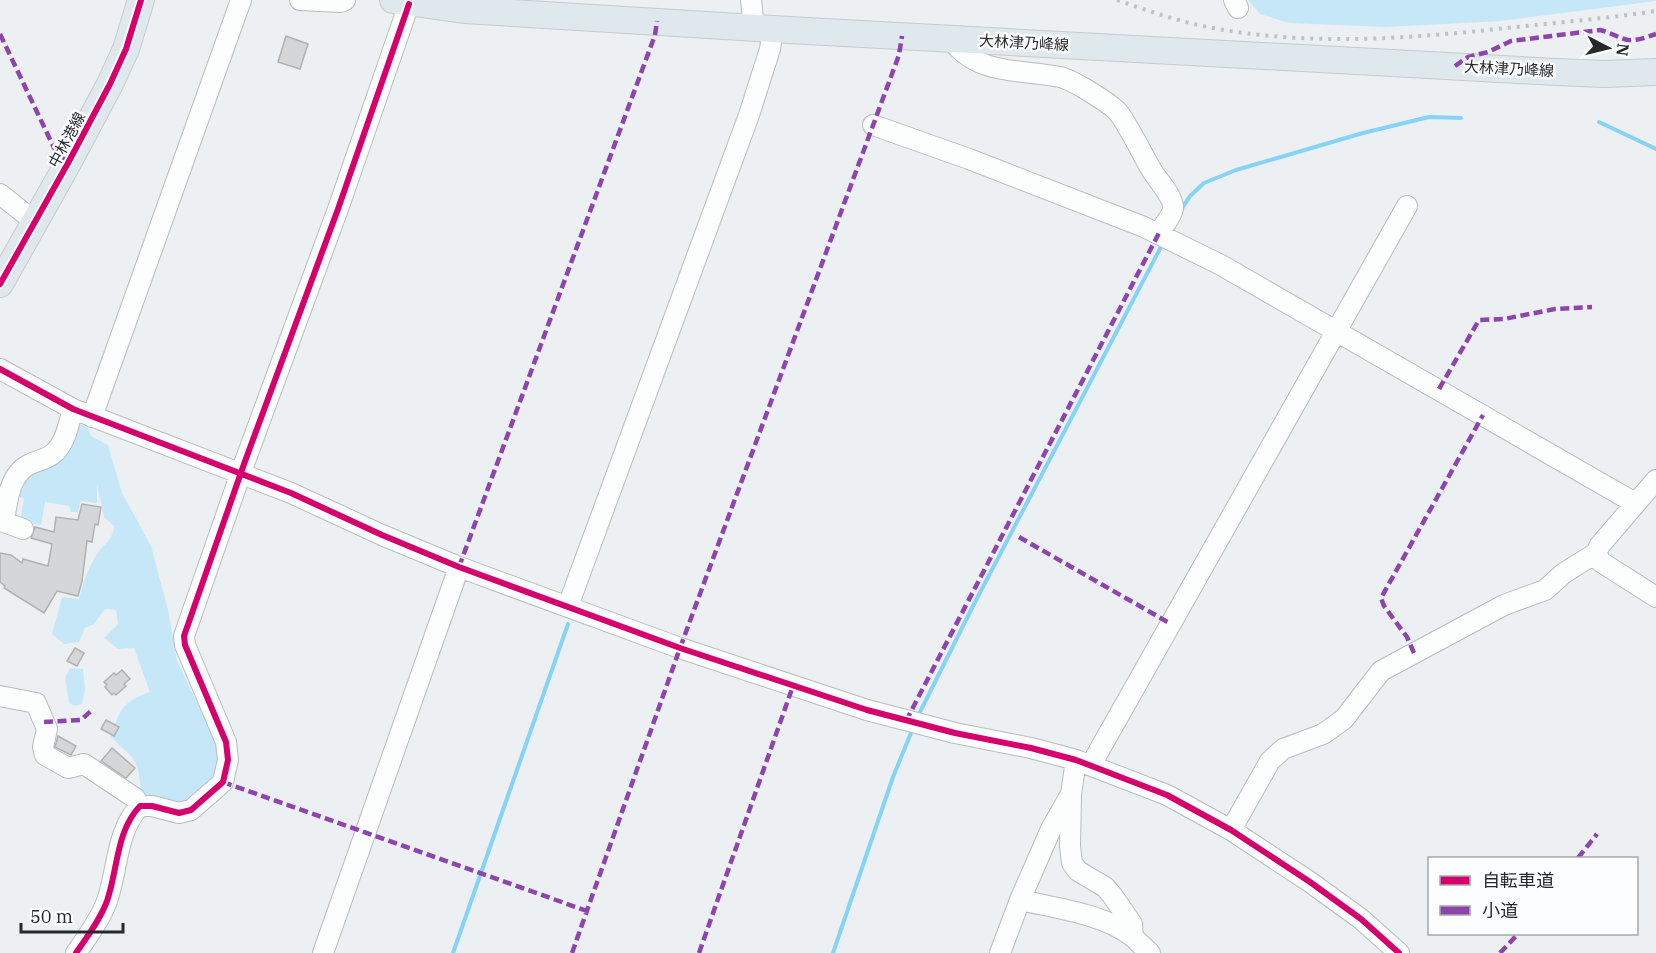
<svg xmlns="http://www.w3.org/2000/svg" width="1656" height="953" font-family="'IBM Plex Serif','Noto Sans JP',serif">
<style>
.green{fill:#c6e7f8}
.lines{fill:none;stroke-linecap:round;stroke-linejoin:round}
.stream{stroke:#85d3f6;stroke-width:4}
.building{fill:#d4d6d7;stroke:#afb1b3;stroke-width:1.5}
.minor-casing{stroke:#b9bcbd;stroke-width:22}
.major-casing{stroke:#c9cacb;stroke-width:28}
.minor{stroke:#fcfdfd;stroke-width:20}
.major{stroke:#dee8ed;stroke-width:26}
.rail{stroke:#c1c1c2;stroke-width:4;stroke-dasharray:3 6;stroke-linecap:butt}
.quiet{stroke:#8e44ad;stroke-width:4.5;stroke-dasharray:9 4.5;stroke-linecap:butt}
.cycleway-casing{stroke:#fbfdfe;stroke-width:10}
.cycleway{stroke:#d6006c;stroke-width:6}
.labels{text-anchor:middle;stroke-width:5;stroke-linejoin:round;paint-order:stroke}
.street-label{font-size:15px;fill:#26282a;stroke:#fbfdfe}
</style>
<rect width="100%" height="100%" fill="#edf0f2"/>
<path class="green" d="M1248,0H1656V1L1501,21L1386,27L1289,23L1260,14Z
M76,422L88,428L91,436L108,445L122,493L151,546L168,610L177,661L215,740L223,762L215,781L201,793L185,802H164L142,797L138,768L132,757L111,737C120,710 121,702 150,692L134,648L118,649L104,638L118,624L116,610L105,609L94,624L85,628L79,642L64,644L52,634L62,597L79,599C83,583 88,568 97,554C104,544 114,538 114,526L104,517L97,484V503L81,501L78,512H71L69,506L45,502L41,525L20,521L24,498L15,496L20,482Z
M70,668L83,669L85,689L82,704L75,706L69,703L65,678Z"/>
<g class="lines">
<path class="stream" d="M1599,122L1656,149
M1181,210L1190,196L1204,183L1236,170L1363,133L1429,117L1461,118
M917,718L974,604L1163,243
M453,953L568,624
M833,953L893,777L913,728"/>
</g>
<path class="building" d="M286,36L308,44L300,69L278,62Z
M82,504L101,507L98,525L95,524L92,542L87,541L82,581L78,596L57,591L44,613L4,588L5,586L0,582V553L11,555L22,563L23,559L48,566L52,544L31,538L35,527L54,532L56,517L78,520Z
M75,648L84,653L77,666L67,661Z
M122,670L130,679L124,684L126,686L116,695L114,693L112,695L105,687L107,685L104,682L114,673L116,675Z
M106,720L119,727L114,736L101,729Z
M58,736L76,746L71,755L55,747Z
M112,748L135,768L126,778L101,761Z"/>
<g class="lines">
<g class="minor-casing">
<path id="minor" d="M300,0L341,2L345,0
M751,0L754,28
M1234,0L1238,8
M951,39C977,76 1021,69 1060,77C1073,80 1106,101 1116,110C1125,118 1143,156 1151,169C1157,180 1174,196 1173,209C1172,216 1163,226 1159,233
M873,125L969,159L1144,227L1221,265L1635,503
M0,194L35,222
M0,369L73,409L291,493L382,535L459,567L680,648L867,710L955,733L1031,748L1076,760L1167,795L1231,830L1310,882L1361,919L1399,953
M92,417L241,0
M23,529L4,522C7,502 9,474 30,464C37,461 50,458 55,452C66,442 69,422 73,409
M1596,553L1601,562L1656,597
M568,606L749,115L770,49L773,29
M0,696L36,703L47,729L43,747L45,755L68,768L84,764L135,798L140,806
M1092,766L1096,756L1407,206
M1231,830L1270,761L1283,749L1323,734L1344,719L1381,671L1504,605L1545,590L1564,573L1596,553L1600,545L1656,480
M1020,900C1055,908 1105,914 1133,937L1132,924L1112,895L1105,887L1078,871L1072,863L1070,846L1071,794
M1133,937L1150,953
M76,953C87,937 100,920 107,901C118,869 116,831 140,806H152L179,813L191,810L223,782L228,760L226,742L185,645L184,636L244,464L338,209L409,4
M323,953L459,567
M1000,953L1020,900L1051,829L1071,794L1076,760"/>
</g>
<g class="major-casing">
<path id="major" d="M393,0L464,10L789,30L1556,72L1605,74L1656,72
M0,284L68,163L110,84L126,49L141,0"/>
</g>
<use href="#minor" class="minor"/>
<use href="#major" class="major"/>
<path class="rail" d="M1117,0C1149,11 1180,22 1213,28C1314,47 1415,38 1516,27C1563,22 1610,18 1656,11"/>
<path class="quiet" d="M0,34L56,152L68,163
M1455,66L1468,57L1488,52L1511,41L1600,30C1610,32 1618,38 1628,40C1637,41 1647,37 1656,34
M1439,389L1479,320L1504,319L1555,309L1592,307
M1019,537L1171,624
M459,567L655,35L657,21
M1414,653L1407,637L1384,606L1381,598L1483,415
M906,721L1159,233
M44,722L81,720L91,711
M223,782L587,911
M1578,858L1597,834
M572,953L680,648L899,55L902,36
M699,953L793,686
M1500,953L1518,934"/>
<g class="cycleway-casing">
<path id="cycleway" d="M0,284L68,163L110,84L126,49L141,0
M0,369L73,409L291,493L382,535L459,567L680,648L867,710L955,733L1031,748L1076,760L1167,795L1231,830L1310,882L1361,919L1399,953
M76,953C87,937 100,920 107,901C118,869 116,831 140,806H152L179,813L191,810L223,782L228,760L226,742L185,645L184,636L244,464L338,209L409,4"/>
</g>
<use href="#cycleway" class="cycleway"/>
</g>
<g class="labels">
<g class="street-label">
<text transform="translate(1024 43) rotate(3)" y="5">大林津乃峰線</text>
<text transform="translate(1509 69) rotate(3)" y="5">大林津乃峰線</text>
<text transform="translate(67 140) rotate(-62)" y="5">中林港線</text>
</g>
</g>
<rect x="1428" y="857" width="210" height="78" fill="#fbfdfe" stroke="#a6a8a9" stroke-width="1.5"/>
<rect x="1440" y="876" width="30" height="9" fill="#d6006c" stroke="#a6a8a9" stroke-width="1.5"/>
<text x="1482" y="887" font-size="18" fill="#26282a">自転車道</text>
<rect x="1440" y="906" width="30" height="9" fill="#8e44ad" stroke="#a6a8a9" stroke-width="1.5"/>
<text x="1482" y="917" font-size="18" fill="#26282a">小道</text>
<g transform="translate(1608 48) rotate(97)" stroke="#fbfdfe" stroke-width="4.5" paint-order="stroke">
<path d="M0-4.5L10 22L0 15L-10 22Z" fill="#26282a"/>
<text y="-9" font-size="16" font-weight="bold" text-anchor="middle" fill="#26282a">N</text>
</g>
<path d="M21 923v9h102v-9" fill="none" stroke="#26282a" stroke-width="3"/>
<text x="30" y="923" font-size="18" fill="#26282a" stroke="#fbfdfe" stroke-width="4.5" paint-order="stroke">50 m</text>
</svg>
